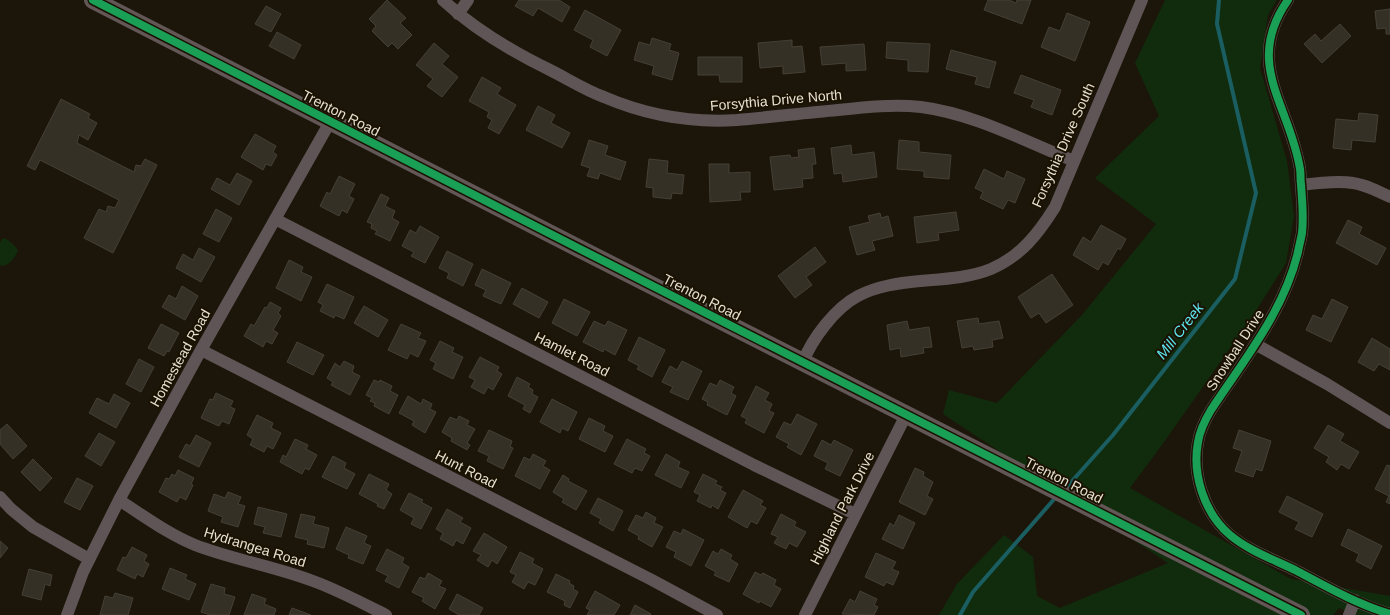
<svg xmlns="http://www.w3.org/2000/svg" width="1390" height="615" font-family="Arial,sans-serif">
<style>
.green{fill:#112c0d}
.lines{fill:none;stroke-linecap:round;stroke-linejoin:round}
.stream{stroke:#1b5e61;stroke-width:4}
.building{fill:#353026;stroke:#444035}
.minor{stroke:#5f5556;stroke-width:12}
.secondary{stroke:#625756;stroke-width:18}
.cycleway-casing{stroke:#1a1100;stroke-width:11}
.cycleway{stroke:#1a9f57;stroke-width:8}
.labels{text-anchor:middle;stroke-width:4;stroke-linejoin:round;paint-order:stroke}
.street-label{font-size:14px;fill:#e6e0d1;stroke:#1a1100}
.water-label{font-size:15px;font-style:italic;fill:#5ce5ee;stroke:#1a1100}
</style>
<rect width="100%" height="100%" fill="#1c160a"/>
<path class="green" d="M1165,0H1277L1268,15L1260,68L1287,161L1294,216L1286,263L1254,314L1162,445L1130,488L1291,579L1390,596V615H1356L1339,608L1333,615H939L957,584L1004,535L1033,557L1037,596L1060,608L1168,563L943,414L949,390L997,403L1082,315L1156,224L1095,178L1159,116L1135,63Z
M5,238L12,243L18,250C15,257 9,268 0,265V243L2,239Z"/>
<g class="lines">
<path class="stream" d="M1065,489L1113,435L1235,279L1256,193L1217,24L1219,0
M960,615L973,592L1056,497"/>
</g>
<path class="building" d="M387,0L406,18L400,23L412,35L398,49L392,43L388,47L372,31L376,26L369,19Z
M519,0H559L570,7L562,22L538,8L533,16L515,6Z
M988,0H1009L1016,3L1017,0H1031L1022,24L984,10Z
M266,6L281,14L271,32L255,24Z
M1390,9V34H1386V28L1377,29L1375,11Z
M585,10L621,30L607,56L590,47L593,40L574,30Z
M1067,13L1090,22L1075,61L1041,47L1049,27L1060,31Z
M1340,24L1351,36L1322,63L1304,44L1315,34L1321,41Z
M277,32L301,45L294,59L269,46Z
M652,38L671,44L669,50L679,53L672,80L652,74L654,66L634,60L639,42L650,45Z
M792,40V47L802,46L805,72L783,74V66L760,68L758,43Z
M887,42L930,44L928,72L908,71V60L886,58Z
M434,43L449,56L442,64L458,77L442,97L427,86L433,79L416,65Z
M864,44L866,70L846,71V63L822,65L820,47Z
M951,50L996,62L989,88L975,84L977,77L946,69Z
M698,57H742V82H720L719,75H698Z
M1021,75L1061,90L1052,115L1031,107L1034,100L1014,93Z
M482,77L501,88L497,94L516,105L499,134L488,128L492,120L487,117L489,112L469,101Z
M61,99L90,114L88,118L97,123L88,140L79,135L77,143L134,172L136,165L141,166L145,159L157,165L113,253L84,238L99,209L106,212L108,206L115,208L119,200L40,160L35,170L27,166Z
M538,106L555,115L551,123L570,133L562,148L526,130Z
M1359,113L1378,115L1375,142L1352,140L1351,150L1333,148L1336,119L1358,121Z
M255,134L276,146L273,152L277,155L271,166L266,164L263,170L241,157Z
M589,140L608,146L605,155L626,162L620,180L600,173L598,179L587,176L590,168L581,165Z
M899,140L919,142V152L951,155L949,179L924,177V171L897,169Z
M851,145L852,155L874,152L877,177L843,182L842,173L834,174L831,148Z
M814,148L816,164H812L813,178L802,179L803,187L774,190L770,157L790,155L791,158L799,157L798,150Z
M649,159L668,161L667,173L684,175L682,194L672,193L671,199L653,197V188L646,187Z
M709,164H729V173L750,172V192H740L741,200L710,202Z
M984,169L1004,179L1007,171L1025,179L1015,203L1008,200L1003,209L980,198L983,192L975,188Z
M237,173L252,181L239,205L211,189L217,178L230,185Z
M339,176L355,184L349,196L354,199L347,213L342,210L339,216L320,206L327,192L330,194Z
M381,194L389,198L385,206L395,211L392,218L399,222L390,241L375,234L377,231L371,228L372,224L367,222Z
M216,209L232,218L219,242L203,234Z
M956,212L959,230L938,233L939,240L917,243L914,217Z
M880,213L881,218L888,216L893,236L872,241L875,250L857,255L849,227L870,222L868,216Z
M1348,220L1362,227L1359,234L1386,248L1377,265L1336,243Z
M1101,225L1126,239L1120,250L1118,248L1108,265L1103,262L1098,270L1073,255L1083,237L1091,242Z
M420,226L439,237L425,263L411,256L414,252L402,246L410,230L416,233Z
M815,247L826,262L806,277L812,285L795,298L778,276Z
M199,248L215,257L201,282L176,268L183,254L193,260Z
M447,251L473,264L463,286L447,278L449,273L439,268Z
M289,260L303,267L301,272L312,277L301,301L276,288Z
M482,269L511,283L501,304L483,296L486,290L475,285Z
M1052,274L1073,305L1046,323L1039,313L1031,318L1018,297Z
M327,284L354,297L344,319L335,315L334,318L320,311L323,305L318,302Z
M182,286L198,296L185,320L162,307L169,295L176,299Z
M522,288L548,302L539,318L513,304Z
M564,299L590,312L577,336L552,323Z
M1332,299L1348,307L1331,342L1306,330L1313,315L1322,319Z
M270,302L281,308L278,313L281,316L273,330L278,333L272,344L266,341L263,347L244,336L251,324L254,326L265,307L267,308Z
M364,306L388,320L378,337L354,323Z
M978,318L979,324L999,321L1003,338L992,340L993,347L974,350L973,346L962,348L957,321Z
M594,321L605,326L608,321L627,330L615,355L604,349L603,352L583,342Z
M907,321L909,330L929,327L932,347L923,348L924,353L901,357L900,348L890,350L887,325Z
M161,324L179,333L169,352L167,351L164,356L148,348Z
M401,324L421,333L418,338L426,341L418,357L410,353L407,359L388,350Z
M639,337L665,350L652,377L637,369L639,366L628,360Z
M1372,338L1390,349V370L1379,364L1374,371L1358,362Z
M440,341L454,348L452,352L463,357L453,379L433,369L436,363L430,360Z
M297,342L324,355L313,375L287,362Z
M480,357L499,367L497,371L502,374L493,390L488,387L484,394L471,387L475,380L469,377Z
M139,359L154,367L141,392L126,384Z
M344,361L354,366L352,372L360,376L350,395L331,385L333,382L327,378L335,363L340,367Z
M682,361L702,371L688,400L670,392L673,387L662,382L670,366L677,370Z
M517,377L530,384L528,387L533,390L532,394L538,397L530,413L523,409L525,405L508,396Z
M374,380L379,382L380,380L392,386L390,391L398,395L389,414L374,406L375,403L370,401L372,398L366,395Z
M720,380L734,387L731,393L736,396L727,415L707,405L708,402L702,399L710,383L717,386Z
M756,386L769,393L765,400L772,404L769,411L774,413L764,433L745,423L747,419L741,416Z
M216,393L233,401L230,407L235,409L229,424L222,421L219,426L201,418L210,399L213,400Z
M114,394L130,403L116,428L89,413L97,398L109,404Z
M408,396L421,404L423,399L432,404L430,409L436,412L425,433L412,425L414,421L399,413Z
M552,399L577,412L568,431L562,428L560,433L540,422Z
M797,414L817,424L801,455L787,447L789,444L776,437L784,422L791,425Z
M257,415L273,423L271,428L281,433L273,449L267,446L264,452L250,445L253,439L247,435Z
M459,416L469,421L467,425L475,429L467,443L470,445L467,450L451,441L452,438L442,432L450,417L457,420Z
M589,418L605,426L603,431L613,436L605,452L579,439Z
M7,424L27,446L13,459L0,444V430Z
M1328,425L1344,434L1340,441L1359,452L1349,469L1341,464L1337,470L1326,462L1329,457L1314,448Z
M489,430L512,441L510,447L513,448L503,469L487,461L489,456L478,451Z
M1239,430L1271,441L1262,471L1256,469L1253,477L1235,471L1242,451L1233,448Z
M99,433L115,442L101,466L85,456Z
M196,435L211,443L199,467L179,457L186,444L190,446Z
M295,439L308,445L306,449L317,455L309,470L305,468L302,474L280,462L283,455L286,457Z
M627,439L646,449L644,453L650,456L642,471L635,468L632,473L614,464Z
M822,440L831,445L834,440L853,450L840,476L825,469L828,463L814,456Z
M533,454L546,461L543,466L550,470L540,489L515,476L524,457L530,460Z
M666,454L680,462L678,467L689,472L681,488L655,475Z
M333,456L346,463L344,468L355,474L347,489L322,477Z
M33,459L52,478L40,491L21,472Z
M1387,465L1390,466V504L1386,502L1389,496L1375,489Z
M915,468L924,472L923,476L933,482L927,496L933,499L925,515L899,502Z
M178,470L194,478L191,484L193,485L186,500L180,497L177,502L159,492L166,478L169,479L172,474L175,476Z
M369,474L389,484L386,490L392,494L384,509L377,506L378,504L359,494Z
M703,474L717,481L715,484L722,487L720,490L726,493L718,509L712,505L711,508L697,501L700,495L694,492Z
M563,475L569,479L568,481L587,491L576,510L562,502L564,499L553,492Z
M77,478L93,486L80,510L64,502Z
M743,490L763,501L760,505L766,508L757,524L751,521L747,528L728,517Z
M228,492L241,497L238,504L245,506L238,527L221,522L223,517L208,511L214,494L225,498Z
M409,493L423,500L421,502L432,508L421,529L411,524L414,518L400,510Z
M1287,496L1323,514L1312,537L1295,529L1299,522L1279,512Z
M598,498L623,511L613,531L599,523L601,519L590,513Z
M258,507L287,514L281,537L263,533L265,527L254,524Z
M447,509L463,518L460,522L471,528L463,544L456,540L453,546L440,539L443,533L436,529Z
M646,512L656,518L654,523L663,527L652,547L638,539L639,536L628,530L636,515L643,518Z
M301,514L315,517L313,524L329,528L324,548L307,544L308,540L295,537Z
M781,514L796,522L794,526L806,532L797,547L789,543L786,549L774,543L778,537L771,534Z
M899,515L915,523L903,549L882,539L890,523L894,526Z
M346,527L367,536L364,543L371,546L363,564L348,558L349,555L336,549Z
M683,529L704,540L691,566L674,557L676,552L666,547L674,531L681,534Z
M1348,529L1382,546L1371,569L1356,561L1359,554L1341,545Z
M484,533L507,547L497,564L492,560L488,567L477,560L481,555L473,551Z
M0,541L8,548L0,558Z
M132,547L147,555L144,561L149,564L143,577L137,574L135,579L117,570L123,557L126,558Z
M387,549L404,558L402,563L409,567L399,588L385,581L388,576L376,570Z
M721,549L732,555L730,559L738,564L729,582L714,575L716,572L705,566L713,551L718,554Z
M520,552L534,559L532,563L543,569L535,585L528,582L524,589L512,582L516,575L510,572Z
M876,553L896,562L892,569L899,572L893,585L886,582L884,586L865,577Z
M170,568L187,575L185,579L196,584L189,600L162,589Z
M29,569L52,575L50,586L45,584L41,600L22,595Z
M755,572L761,575L763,573L776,580L774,585L781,589L771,607L760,601L759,603L743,594Z
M428,573L442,581L439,586L446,589L435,609L422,601L424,598L412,592L420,577L425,579Z
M556,574L570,581L569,583L574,586L573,589L578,592L570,608L564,605L565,601L547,592Z
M211,584L225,588L224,594L235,597L229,615H210L201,612Z
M595,591L620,605L614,615H587L590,610L586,608Z
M860,591L877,599L874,605L878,607L874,615L842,614L850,599L855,602Z
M115,593L133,598L128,615H100L105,596L113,598Z
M252,594L266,599L264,604L276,609L274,615H244Z
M457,594L483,608L479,615H459L449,609Z
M635,605L651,614L650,615H630Z
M292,608L311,615H289Z"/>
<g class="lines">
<path class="minor" d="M443,0C474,29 511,51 550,70C568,79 585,90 604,97C646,115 691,123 737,120C771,117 804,113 838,110C866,107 894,104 921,107C975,114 1024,141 1074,161
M1288,0C1243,64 1290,105 1300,169C1301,174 1300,179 1301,184C1302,201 1304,216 1302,233C1301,239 1299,246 1298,252C1284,311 1244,360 1211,410C1205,420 1200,430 1198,442C1192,474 1204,513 1230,535C1249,551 1275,560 1297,571C1327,587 1357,604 1390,614
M458,14L468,0
M1301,185C1316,183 1337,180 1353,183C1366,185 1378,191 1390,197
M275,219L754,465L855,514
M1255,344L1327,384L1390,423
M201,350L652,580L717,615
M803,362C812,339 835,308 858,296C877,286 899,283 920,281C943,279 969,278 991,269C1021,256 1038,234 1055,207L1142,0
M0,497L11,509L33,527L89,559
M119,500C144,516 168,534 195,545C234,560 274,566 313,581C338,590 362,603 386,615
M67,615L83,572L119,500L201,350L330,122
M805,615L906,415
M1349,615L1355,600"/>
<path class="secondary" d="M93,0L580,249L1301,615"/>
<g class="cycleway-casing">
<path id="cycleway" d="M93,0L580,249L1301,615
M1288,0C1243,64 1290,105 1300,169C1301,174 1300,179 1301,184C1302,201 1304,216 1302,233C1301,239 1299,246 1298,252C1284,311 1244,360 1211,410C1205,420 1200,430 1198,442C1192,474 1204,513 1230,535C1249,551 1275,560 1297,571C1327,587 1357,604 1390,614"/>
</g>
<use href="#cycleway" class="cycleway"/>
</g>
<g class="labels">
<g class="street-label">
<text transform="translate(776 100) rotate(-5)" y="5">Forsythia Drive North</text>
<text transform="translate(341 113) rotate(27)" y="5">Trenton Road</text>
<text transform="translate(1063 145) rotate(-66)" y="5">Forsythia Drive South</text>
<text transform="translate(702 297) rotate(27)" y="5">Trenton Road</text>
<text transform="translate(1235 350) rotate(-57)" y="5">Snowball Drive</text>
<text transform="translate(572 354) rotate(27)" y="5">Hamlet Road</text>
<text transform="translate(180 358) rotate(-61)" y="5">Homestead Road</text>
<text transform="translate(466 469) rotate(27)" y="5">Hunt Road</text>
<text transform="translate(1064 480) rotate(27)" y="5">Trenton Road</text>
<text transform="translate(842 508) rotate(-63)" y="5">Highland Park Drive</text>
<text transform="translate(255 547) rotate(17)" y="5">Hydrangea Road</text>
</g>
<g class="water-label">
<text transform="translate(1180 331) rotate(-52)" y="5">Mill Creek</text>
</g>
</g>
</svg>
